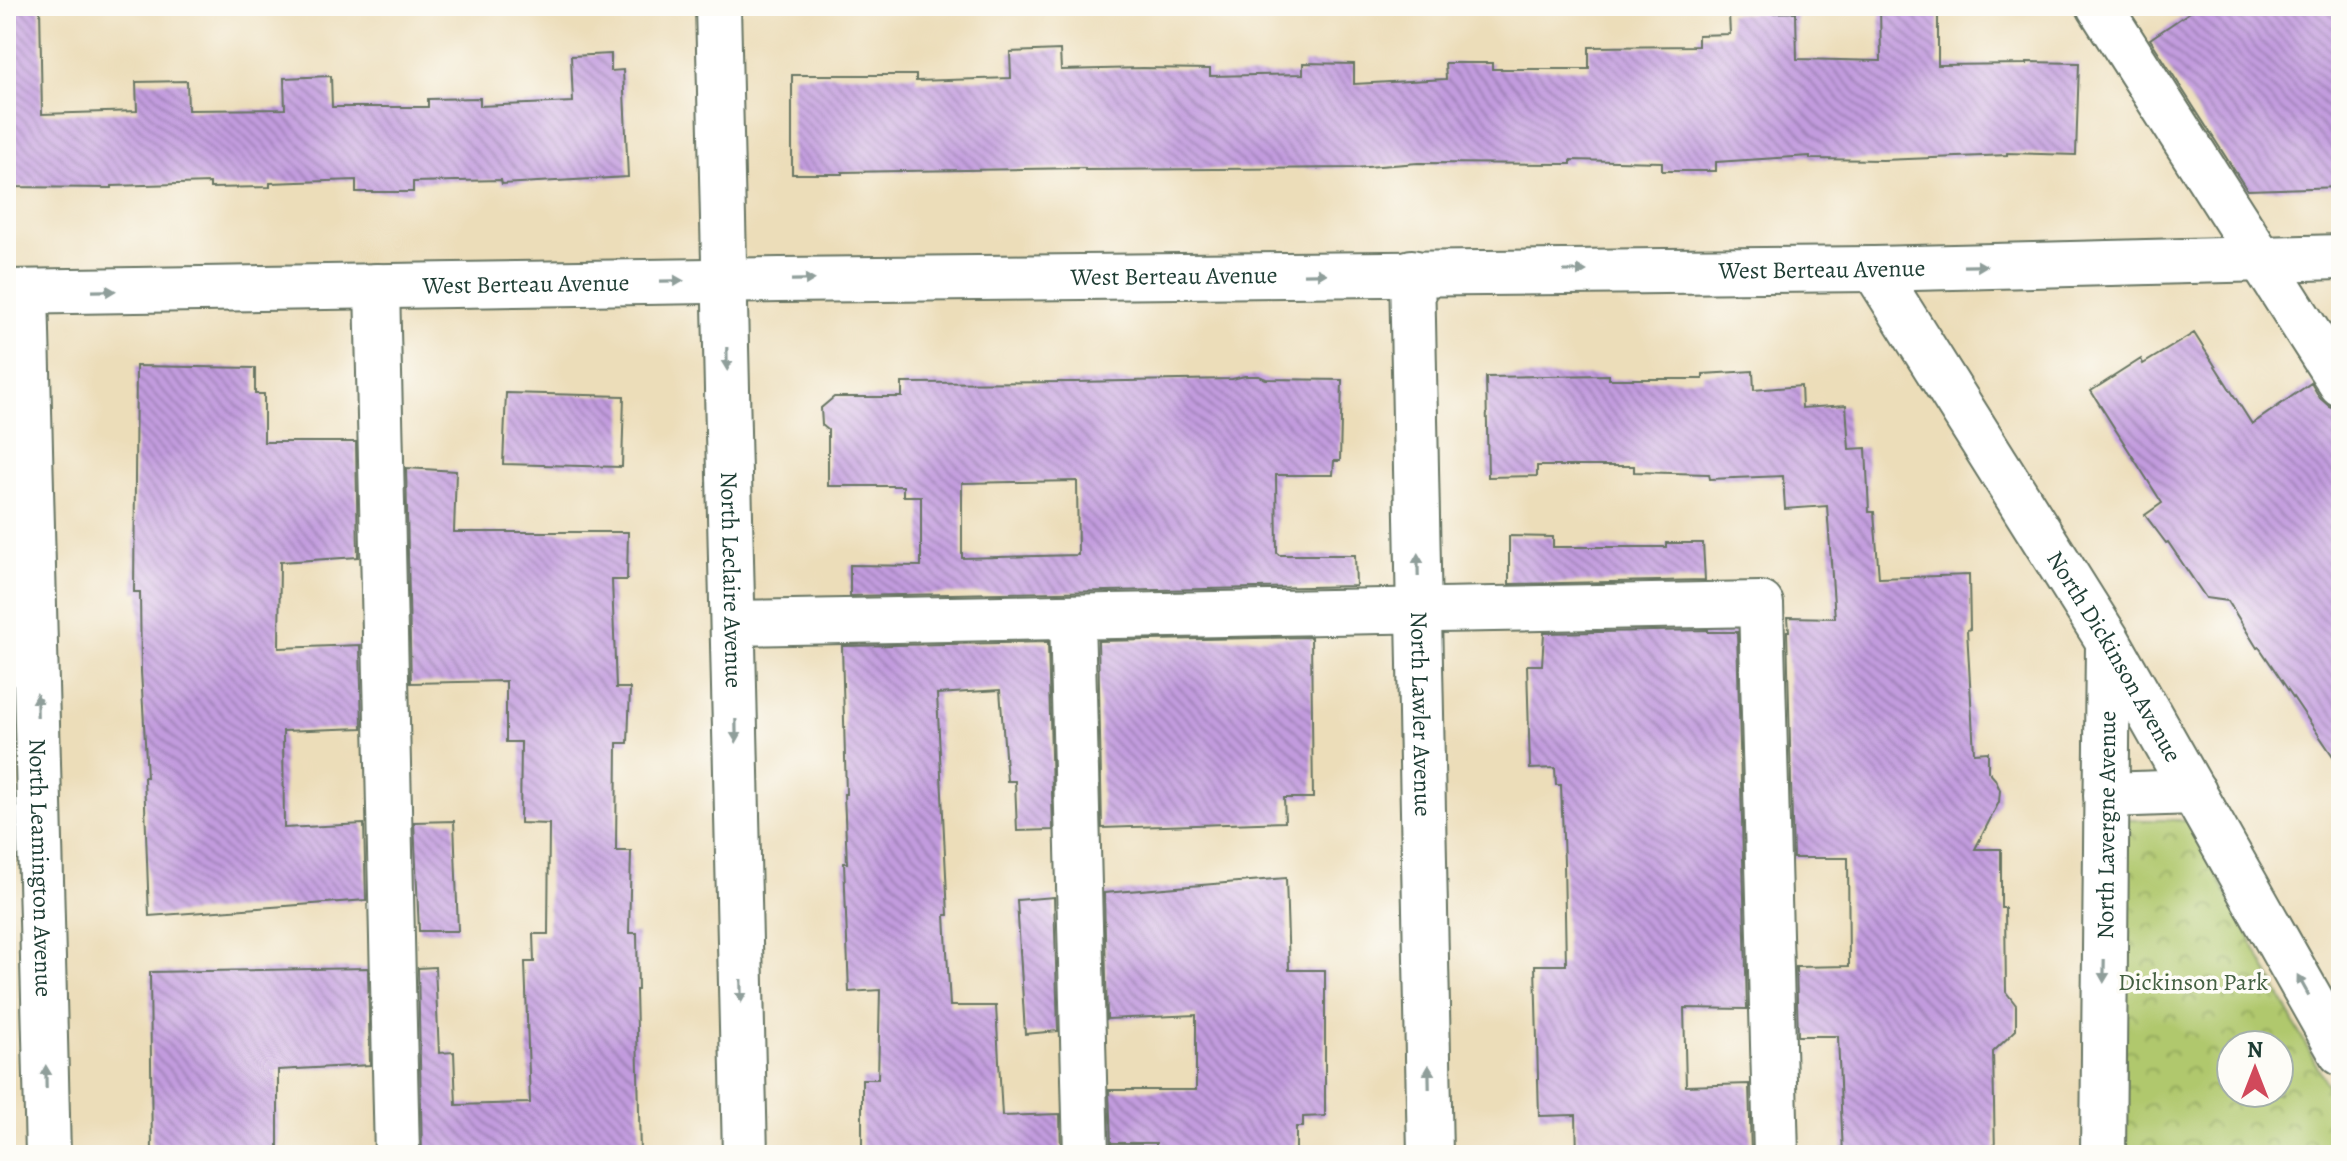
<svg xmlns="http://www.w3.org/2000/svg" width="2347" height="1161" font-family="Alegreya,serif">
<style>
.park{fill:url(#park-crowns);stroke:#688250;stroke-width:2;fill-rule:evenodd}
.building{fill:url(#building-back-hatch);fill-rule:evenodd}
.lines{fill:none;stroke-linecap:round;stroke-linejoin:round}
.minor-casing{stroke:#677563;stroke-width:48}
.minor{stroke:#fff;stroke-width:44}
.oneway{fill:#8f9e9a}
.labels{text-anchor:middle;stroke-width:7;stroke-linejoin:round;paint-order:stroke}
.street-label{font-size:24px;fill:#1f3d34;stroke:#fdfcf7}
.park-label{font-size:24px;fill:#436042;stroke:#fdfcf7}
</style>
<defs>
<pattern id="park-crowns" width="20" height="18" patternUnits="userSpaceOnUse" patternTransform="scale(2)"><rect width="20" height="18" fill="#b0c86d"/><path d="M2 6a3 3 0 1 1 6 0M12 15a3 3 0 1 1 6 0" fill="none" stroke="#8fa45a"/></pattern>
<pattern id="building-back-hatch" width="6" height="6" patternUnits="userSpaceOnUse" patternTransform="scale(2)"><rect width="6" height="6" fill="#c29bde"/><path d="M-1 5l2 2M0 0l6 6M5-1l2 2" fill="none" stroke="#9d80b5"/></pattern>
</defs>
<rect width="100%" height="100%" fill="#fdfcf7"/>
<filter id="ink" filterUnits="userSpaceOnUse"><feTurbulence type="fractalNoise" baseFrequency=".0125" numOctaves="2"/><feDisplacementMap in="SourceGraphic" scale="16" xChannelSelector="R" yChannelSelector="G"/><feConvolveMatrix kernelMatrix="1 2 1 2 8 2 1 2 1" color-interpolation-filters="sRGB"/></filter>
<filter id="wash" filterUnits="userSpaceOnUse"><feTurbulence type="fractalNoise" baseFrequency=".006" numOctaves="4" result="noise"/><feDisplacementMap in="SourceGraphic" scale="32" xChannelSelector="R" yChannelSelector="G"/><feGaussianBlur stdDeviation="1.8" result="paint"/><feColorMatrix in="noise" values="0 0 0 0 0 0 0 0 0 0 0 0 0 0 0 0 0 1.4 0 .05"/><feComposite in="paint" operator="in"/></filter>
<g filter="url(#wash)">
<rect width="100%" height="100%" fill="#ecddb9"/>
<path class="park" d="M2125,820H2188L2341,1112V1155H2124ZM2231,1045H2279V1093H2231Z"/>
<g id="blocks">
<path class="building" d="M6,6H40L42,114L137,111L136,82L187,81L188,110L285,109L284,78L331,76L332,107H428V99L480,98V106L573,102L571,56L611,54V71L623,70L628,177L502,184L501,180L413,182V192H356V180L270,183V187L210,188V183L112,186V188L6,187Z
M1880,6H1938V65L2027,64V62L2079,63L2076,155L2007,153V155L1883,160L1810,159V156L1716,162V171H1662V162L1571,160V164L1418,163L1354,168L1085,170V168L842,172V174H792V75H916V81L1011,78L1010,52L1060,50L1061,70L1143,68L1210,69V76L1303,74V63L1354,64V84L1446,79L1445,63H1492V69H1589V47L1698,46V35L1730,34L1729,14L1796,12L1797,59L1881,61Z
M2199,6H2341V187L2247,190L2150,39Z
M2194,333L2252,424L2311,383L2320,398L2329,406L2335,408L2341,417V768L2259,647L2257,648L2228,601L2206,598L2168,542L2166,543L2145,515L2162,503L2091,391L2141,359L2143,364Z
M136,366L255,368V394H264V442H356L358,557L280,562L279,648L360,645L362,728L283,731L284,828L364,824L366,900L149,916L144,777H147L141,671L140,592H134Z
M1753,371L1754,390L1801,386L1802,408L1846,405L1849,449L1866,448L1869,512H1874L1879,578L1969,575L1970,629L1967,630L1974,753L1988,752V771L1995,779L2000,790L1999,802L1975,849H2001V908H2005L2006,992L2016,1005V1030L1993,1052L1995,1155H1843L1838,1036H1798L1796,967L1849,966L1848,858H1793L1787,631H1789L1788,617L1835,618L1827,506L1785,509L1783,476L1710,479L1709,474L1634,472V466H1537V476L1488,477L1486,377L1609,375V379H1703V374Z
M1245,376H1259L1266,379L1342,380L1340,461H1334L1333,475H1276L1277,553L1279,555H1355L1356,586L850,596V565L921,566V496H903V486H828V430L822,425L821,408L834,397H902V383L1074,382L1232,379ZM1077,481L1078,555L962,558V483Z
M506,393L624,396L622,467L503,464Z
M406,468L456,471L454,532H628L627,580H612L616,688H630L628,743H617L616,851H631L629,933H637L638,990H636L640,1153L422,1155L418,968L435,967L439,1053L454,1052L456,1105L530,1103L525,962H534L533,934H548L549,824L520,823L521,742H506V681L411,683Z
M1509,536L1553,537V547H1666V543H1703L1705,580L1509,584Z
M1708,630V632H1737L1747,1009L1684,1008L1686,1086L1749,1084L1751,1155H1577L1576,1115L1539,1116L1535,965H1566L1564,863L1561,785H1556L1555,768L1530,769L1527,665H1542L1544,633Z
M1311,637L1313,798H1284L1285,822L1102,828L1098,641Z
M1048,642L1053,830L1017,831L1015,781H1007L1000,690L937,694L948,915H945L950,1006H996L1002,1116L1060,1114L1061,1155H862V1079H878L880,990L849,992L844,863H847L844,794H846L842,646Z
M454,821L458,931H419L414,822Z
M1286,878L1289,970H1325V1116L1303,1117V1127H1296V1155H1156V1143H1111L1109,1090H1196V1015L1107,1019L1104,893Z
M1054,897L1058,1031L1025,1034L1017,900Z
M368,968L370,1065L278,1070V1153H266V1155H152L150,972Z"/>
</g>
</g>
<g filter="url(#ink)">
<use href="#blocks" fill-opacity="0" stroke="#677563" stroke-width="2"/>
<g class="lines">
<g class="minor-casing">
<g id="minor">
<path id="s1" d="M718,6L745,1155"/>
<path d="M2099,6L2341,384"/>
<path id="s2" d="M1874,269L2108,641L2341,1053"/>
<path id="s3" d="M1412,272L1430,1155"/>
<path d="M377,286L397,1155"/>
<path id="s4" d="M6,292L780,280L1874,269L2341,257"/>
<path id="s5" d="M26,292L48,1155"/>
<path d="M1072,617L1086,1155"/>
<path d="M733,623L1761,604L1776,1155"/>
<path d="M2106,795L2194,792"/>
<path id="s6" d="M2103,1155L2108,643"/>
</g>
</g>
<use href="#minor" class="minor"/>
</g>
<defs><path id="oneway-solid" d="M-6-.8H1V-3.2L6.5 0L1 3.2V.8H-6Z" transform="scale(2)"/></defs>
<g class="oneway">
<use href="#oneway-solid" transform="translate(1975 266) rotate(-1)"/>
<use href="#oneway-solid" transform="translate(1575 271)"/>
<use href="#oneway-solid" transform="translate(1315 274) rotate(-1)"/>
<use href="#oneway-solid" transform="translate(803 280) rotate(-1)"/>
<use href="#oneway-solid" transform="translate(672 281) rotate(-1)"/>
<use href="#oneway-solid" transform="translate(104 291) rotate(-1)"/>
<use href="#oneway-solid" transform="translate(727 359) rotate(89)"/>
<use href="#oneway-solid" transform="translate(1418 565) rotate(-91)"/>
<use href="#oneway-solid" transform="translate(37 705) rotate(-91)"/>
<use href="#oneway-solid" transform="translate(736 731) rotate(89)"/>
<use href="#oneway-solid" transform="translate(2104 971) rotate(91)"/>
<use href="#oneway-solid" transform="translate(2303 985) rotate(-119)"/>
<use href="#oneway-solid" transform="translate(741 991) rotate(89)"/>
<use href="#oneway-solid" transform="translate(46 1077) rotate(-91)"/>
<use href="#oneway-solid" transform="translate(1429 1077) rotate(-91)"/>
</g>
</g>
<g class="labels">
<g class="street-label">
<text dy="8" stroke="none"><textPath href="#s4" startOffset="1816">West Berteau Avenue</textPath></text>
<text dy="8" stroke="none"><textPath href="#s4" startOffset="1168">West Berteau Avenue</textPath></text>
<text dy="8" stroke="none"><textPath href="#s4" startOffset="520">West Berteau Avenue</textPath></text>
<text dy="8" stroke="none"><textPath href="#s1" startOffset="574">North Leclaire Avenue</textPath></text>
<text dy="8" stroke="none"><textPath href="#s2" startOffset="456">North Dickinson Avenue</textPath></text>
<text dy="8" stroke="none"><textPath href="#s3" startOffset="442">North Lawler Avenue</textPath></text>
<text dy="8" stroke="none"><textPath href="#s6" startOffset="330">North Lavergne Avenue</textPath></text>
<text dy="8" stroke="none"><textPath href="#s5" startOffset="576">North Leamington Avenue</textPath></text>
</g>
<g class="park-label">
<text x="2193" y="990">Dickinson Park</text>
</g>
</g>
<rect width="2347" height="1161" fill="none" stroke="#fdfcf7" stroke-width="32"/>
<g transform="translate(2255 1069)"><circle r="38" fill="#fdfcf7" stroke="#a4b0a9" stroke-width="2"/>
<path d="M0-6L14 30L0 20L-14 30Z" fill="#d1495b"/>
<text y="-12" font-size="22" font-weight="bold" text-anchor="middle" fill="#1f3d34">N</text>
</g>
</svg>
